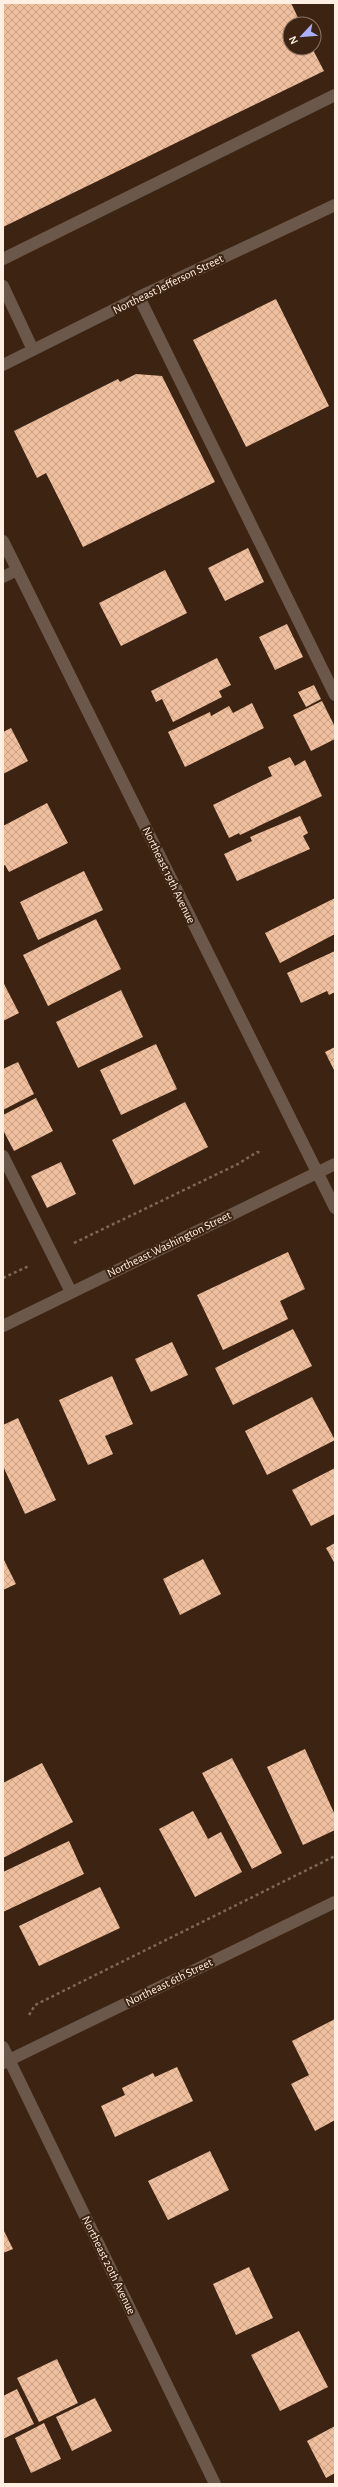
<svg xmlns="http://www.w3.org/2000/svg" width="338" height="2487" font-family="'Alegreya Sans',sans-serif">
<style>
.building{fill:url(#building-cross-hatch)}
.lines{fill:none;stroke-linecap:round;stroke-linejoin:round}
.path{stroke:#7d6757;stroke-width:2.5;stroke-dasharray:3 3;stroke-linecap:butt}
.minor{stroke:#6b584b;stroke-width:12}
.labels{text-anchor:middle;stroke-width:4;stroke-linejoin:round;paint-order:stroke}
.street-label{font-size:12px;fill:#ffeee2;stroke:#3d2412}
</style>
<defs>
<pattern id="building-cross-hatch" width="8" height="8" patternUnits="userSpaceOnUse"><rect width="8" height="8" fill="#efbe9d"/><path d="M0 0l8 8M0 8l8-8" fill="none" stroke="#c6a087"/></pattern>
</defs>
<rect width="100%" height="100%" fill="#3d2412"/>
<path class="building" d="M3,3H291L301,24H290V48H312L324,71L3,227Z
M276,299L329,406L246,447L193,340Z
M136,374L162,376L215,482L83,547L46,473L37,478L14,431L118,379L120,382Z
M248,548L264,582L225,601L208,568Z
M165,570L187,613L121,646L99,603Z
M287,624L303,657L275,670L259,637Z
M217,658L231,685L219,691L222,697L173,722L162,699L156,702L151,691Z
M314,685L321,699L306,707L298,692Z
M322,701L335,727V739L311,751L293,715Z
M252,703L264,728L185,767L168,732L210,712L211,716L229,706L233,713Z
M11,728L28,761L3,774V732Z
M290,757L295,766L305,760L322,796L240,835L239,833L229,838L213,805L272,776L268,767Z
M47,803L68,843L9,872L5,865L3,866V826Z
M300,816L308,833L303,836L310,849L237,881L224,854L252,841L250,837Z
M84,871L103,910L38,940L20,902Z
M335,898V934L280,963L265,933Z
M96,919L121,969L48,1006L23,955Z
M335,951V992L329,995L327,991L301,1003L287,973Z
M3,982L19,1013L3,1021Z
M121,990L143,1037L78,1068L56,1022Z
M156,1044L177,1089L121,1115L100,1070Z
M335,1047V1072L325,1052Z
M18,1062L34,1094L3,1110V1069Z
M36,1098L53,1131L14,1151L3,1130V1115Z
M185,1102L208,1147L134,1185L112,1140Z
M61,1162L76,1194L47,1208L31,1176Z
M288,1252L305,1289L280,1301L288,1319L223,1350L197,1295Z
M293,1329L312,1366L233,1405L215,1368Z
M172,1342L188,1375L151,1392L135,1359Z
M112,1376L133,1424L105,1436L113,1454L88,1465L59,1400Z
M312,1397L335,1440L267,1475L245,1431Z
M18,1418L56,1500L25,1514L3,1466V1425Z
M335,1468V1514L311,1526L292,1490Z
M335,1543V1564L326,1548Z
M3,1558L16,1584L3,1590Z
M203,1559L221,1594L180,1615L163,1579Z
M305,1749L335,1815V1830L303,1845L267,1767Z
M232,1758L282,1853L252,1869L202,1773Z
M42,1763L73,1822L3,1858V1783Z
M193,1811L208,1839L221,1832L242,1872L195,1897L159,1829Z
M69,1841L84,1874L3,1912V1872Z
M100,1887L120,1928L39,1966L19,1926Z
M335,2019V2120L315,2131L291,2084L309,2075L292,2041Z
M177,2067L193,2101L115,2137L101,2106L125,2095L122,2088L153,2073L155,2077Z
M210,2151L229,2190L168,2220L148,2181Z
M3,2229L13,2249L3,2253Z
M249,2267L273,2318L236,2335L213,2284Z
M299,2331L328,2387L280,2411L251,2355Z
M57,2359L78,2403L39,2422L17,2378Z
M17,2389L34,2424L3,2439V2396Z
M95,2398L112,2431L72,2451L56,2417Z
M44,2423L61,2459L31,2473L15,2438Z
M335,2426V2473L326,2478L307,2441Z"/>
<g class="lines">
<path class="path" d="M74,1243L238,1164L257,1152L262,1153
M3,1278L29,1266
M29,2015L35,2005L335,1856"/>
<path class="minor" d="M3,259L335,95
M3,286L33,350
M139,297L335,695
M3,365L139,297L335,205
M3,541L335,1208
M3,577L17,570
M3,1156L71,1292
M3,1326L335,1164
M3,2047L215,2484
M3,2063L335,1902"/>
</g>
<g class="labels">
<g class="street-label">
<text transform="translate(168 284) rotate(-26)" y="4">Northeast Jefferson Street</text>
<text transform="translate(169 875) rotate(64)" y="4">Northeast 19th Avenue</text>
<text transform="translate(169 1244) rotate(-26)" y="4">Northeast Washington Street</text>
<text transform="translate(169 1982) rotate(-26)" y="4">Northeast 6th Street</text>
<text transform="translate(109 2265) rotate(64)" y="4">Northeast 20th Avenue</text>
</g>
</g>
<rect width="338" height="2487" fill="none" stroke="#ffeee2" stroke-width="8"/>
<g transform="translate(302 36) rotate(244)"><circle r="19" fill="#3d2412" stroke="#8b7565"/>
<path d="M0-3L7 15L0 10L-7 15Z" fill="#aab0fb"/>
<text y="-6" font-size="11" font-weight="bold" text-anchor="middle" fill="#ffeee2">N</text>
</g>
</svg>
